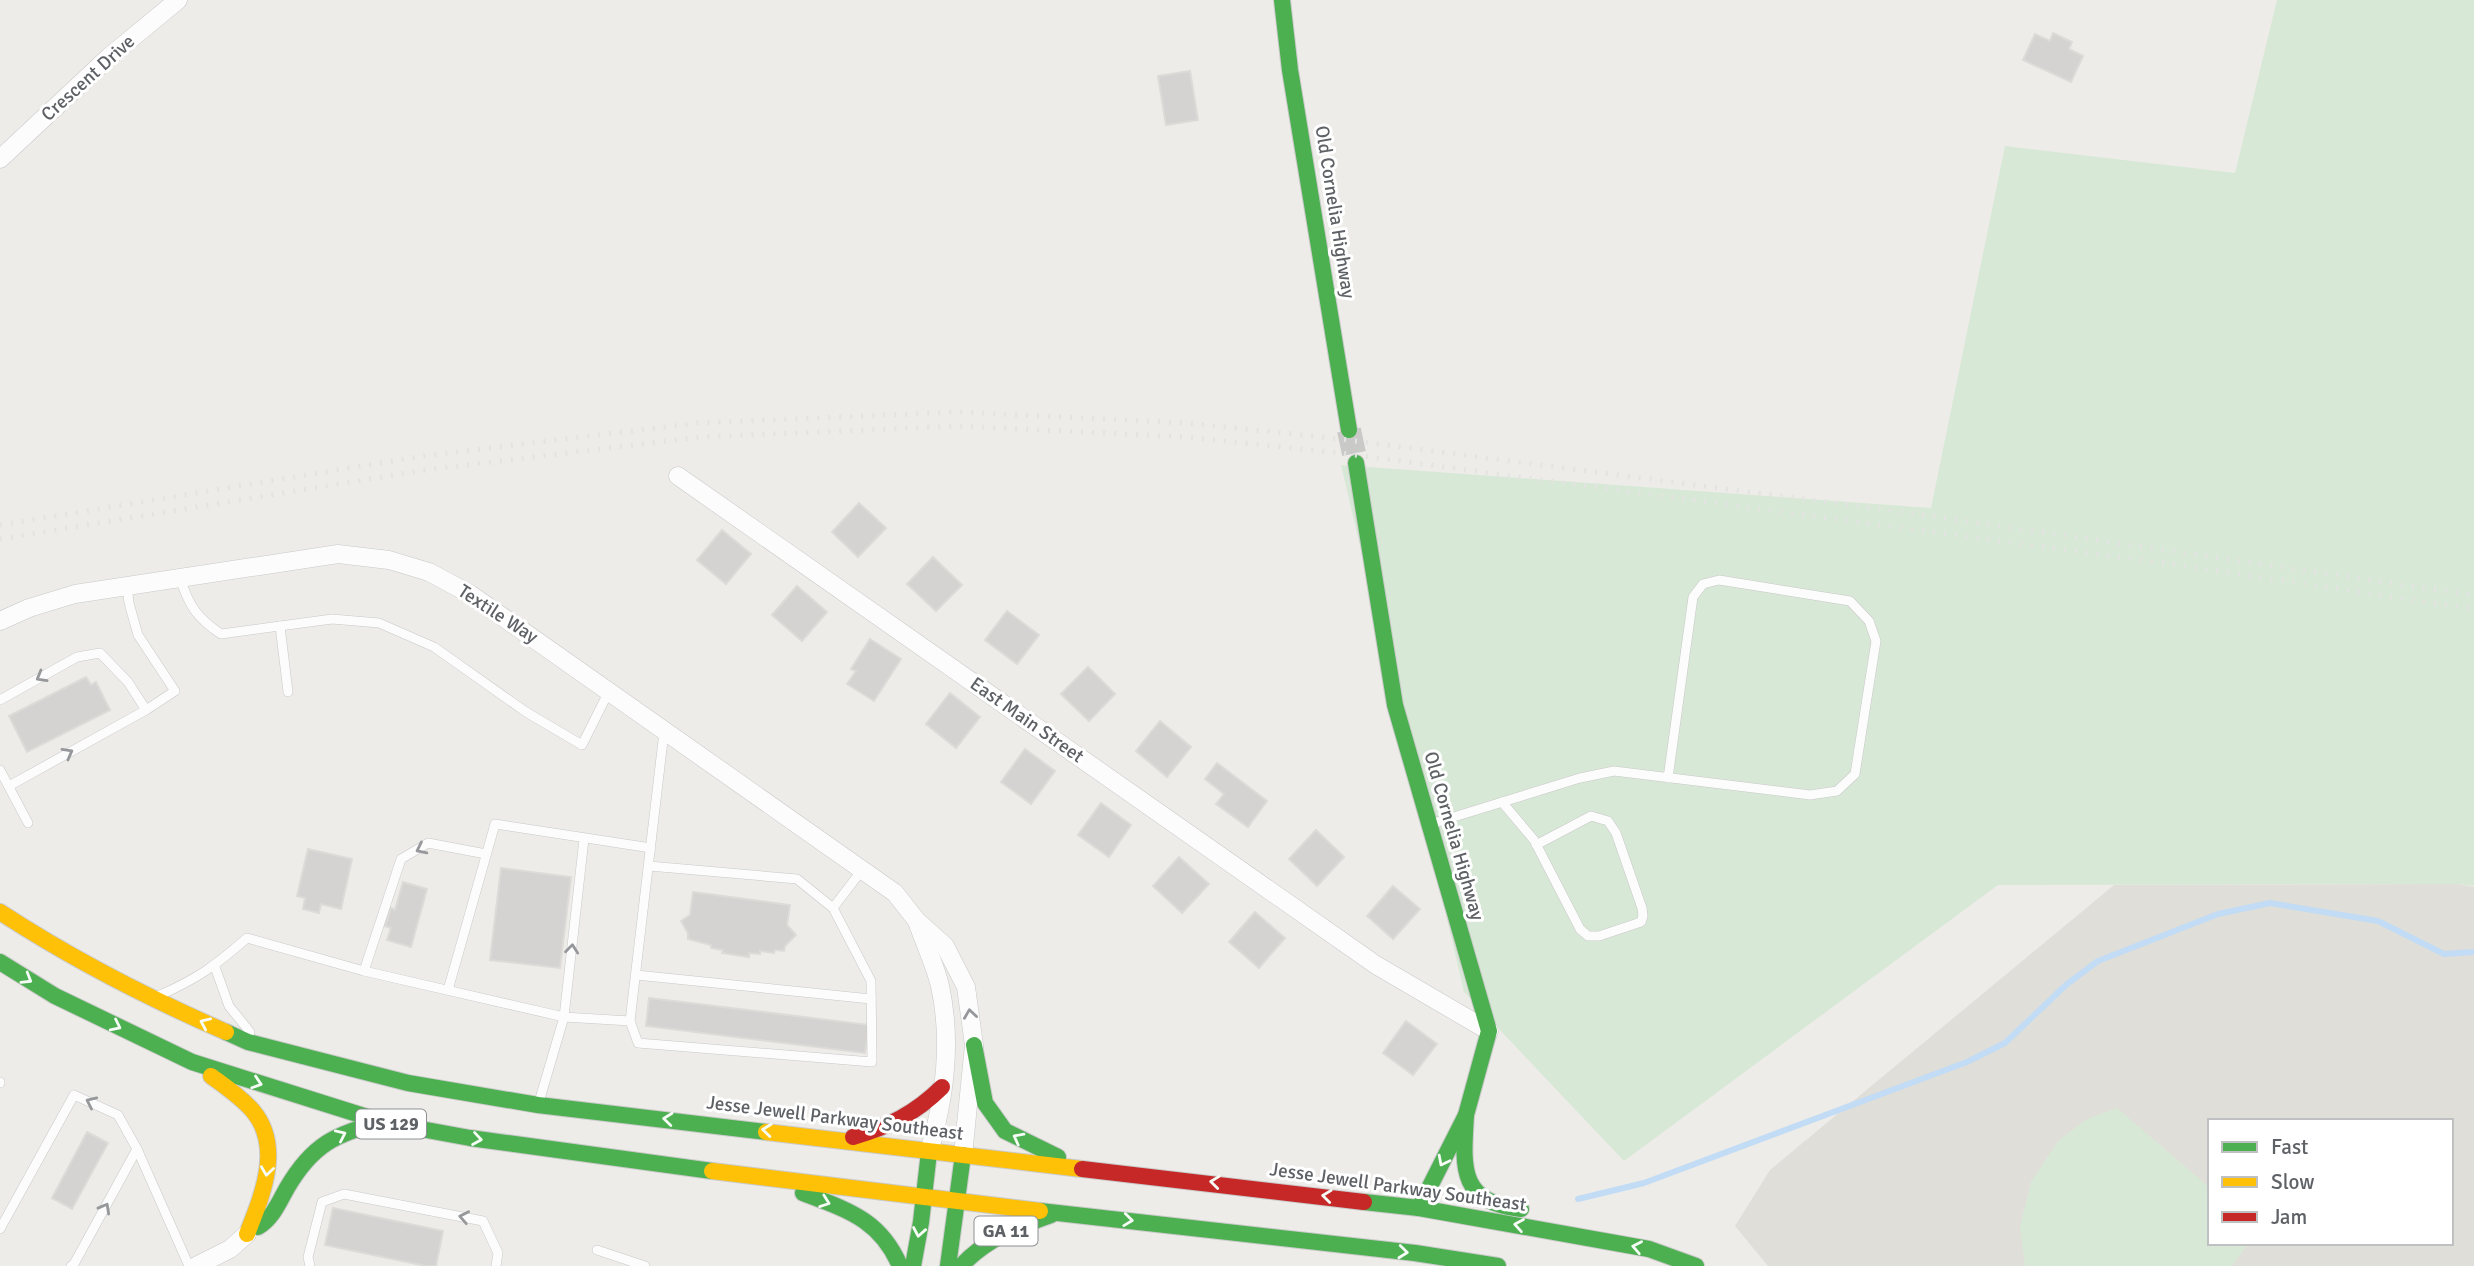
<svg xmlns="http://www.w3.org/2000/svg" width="2474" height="1266" font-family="Signika,sans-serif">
	<rect width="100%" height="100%" fill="#edece9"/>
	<path fill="#e0ded9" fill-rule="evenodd" d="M 2457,884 L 2474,887 L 2474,1266 L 1768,1266 L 1735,1226 L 1770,1170 L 2114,885 ZM 2210,1121 L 2451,1121 L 2451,1243 L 2210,1243 Z"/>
	<g fill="#d8e8d6">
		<path d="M 2277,0 L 2474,0 L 2474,886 L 2457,884 L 1998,885 L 1624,1161 L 1464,992 L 1341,465 L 1931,508 L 2005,146 L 2235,173 Z"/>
		<path d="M 2117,1108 L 2210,1188 L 2210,1243 L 2249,1243 L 2232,1266 L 2025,1266 L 2020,1227 L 2031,1182 L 2058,1141 L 2087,1119 Z"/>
	</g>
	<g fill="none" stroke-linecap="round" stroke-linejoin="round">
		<path stroke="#c1dcf4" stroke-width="6" d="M 1578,1199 L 1644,1183 L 1967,1062 L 2005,1043 L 2067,984 L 2098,961 L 2218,914 L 2270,903 L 2378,921 L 2444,954 L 2474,952"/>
	</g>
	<g fill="#d4d3d1" stroke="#dcdbd8" stroke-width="2">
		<path d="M 2053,33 L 2072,42 L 2069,49 L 2083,56 L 2071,82 L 2023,60 L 2035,34 L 2050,41 Z"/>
		<path d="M 1190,71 L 1198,120 L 1166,125 L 1158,76 Z"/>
		<path d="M 859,503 L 886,528 L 858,557 L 832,532 Z"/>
		<path d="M 722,530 L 751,554 L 726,584 L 697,560 Z"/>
		<path d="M 933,557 L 962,585 L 936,611 L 907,584 Z"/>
		<path d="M 797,586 L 827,612 L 802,641 L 772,615 Z"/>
		<path d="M 1007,611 L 1039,635 L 1017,664 L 985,640 Z"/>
		<path d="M 870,639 L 901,659 L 874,701 L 847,684 L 856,671 L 851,669 Z"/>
		<path d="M 1088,667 L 1115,694 L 1089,721 L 1061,694 Z"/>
		<path d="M 86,677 L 91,685 L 96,682 L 110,710 L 27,752 L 9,716 Z"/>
		<path d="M 950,693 L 980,717 L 956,748 L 926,724 Z"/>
		<path d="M 1160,721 L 1191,747 L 1167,777 L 1136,751 Z"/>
		<path d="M 1025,749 L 1055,771 L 1031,804 L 1001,782 Z"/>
		<path d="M 1217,763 L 1267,801 L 1248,827 L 1216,804 L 1224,794 L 1205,779 Z"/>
		<path d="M 1101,803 L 1131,825 L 1109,857 L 1078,835 Z"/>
		<path d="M 1316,830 L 1344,857 L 1317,886 L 1289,859 Z"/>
		<path d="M 308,849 L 352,859 L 341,909 L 321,904 L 319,913 L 303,909 L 305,898 L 297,896 Z"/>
		<path d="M 1179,857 L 1209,884 L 1182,913 L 1153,886 Z"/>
		<path d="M 501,868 L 571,877 L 560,968 L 490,960 Z"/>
		<path d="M 403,882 L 427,889 L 411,947 L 387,940 L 391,928 L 385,926 L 391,908 L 395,910 Z"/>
		<path d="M 1393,886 L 1420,909 L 1393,939 L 1367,916 Z"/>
		<path d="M 693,892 L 790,905 L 787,925 L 796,935 L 785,946 L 784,951 L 775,950 L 774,953 L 760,951 L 760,954 L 749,953 L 749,957 L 722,953 L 723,950 L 711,948 L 711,945 L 688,939 L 688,933 L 681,921 L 690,915 Z"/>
		<path d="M 1255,912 L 1285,938 L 1259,968 L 1229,942 Z"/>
		<path d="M 649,998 L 869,1025 L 865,1053 L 646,1026 Z"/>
		<path d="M 1406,1021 L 1437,1044 L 1413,1075 L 1383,1053 Z"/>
		<path d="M 87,1132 L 108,1143 L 72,1209 L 52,1198 Z"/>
		<path d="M 333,1208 L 443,1231 L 436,1266 L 426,1266 L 325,1245 Z"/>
	</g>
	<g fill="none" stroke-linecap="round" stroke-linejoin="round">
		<path stroke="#c9c9c8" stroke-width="24" stroke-dasharray="24 12" stroke-linecap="butt" d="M 1349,430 L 1356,463"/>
		<g stroke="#c8c8c8" stroke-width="10">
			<g id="lane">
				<path d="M 180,578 C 189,606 197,618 221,634 L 332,619 L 379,623 L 434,647 L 526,712 L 582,745 L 609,691"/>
				<path d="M 127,586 L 129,603 L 138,635 L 175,691 L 146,710"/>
				<path d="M 280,626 L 288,692"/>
				<path d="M 0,700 L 77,657 L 100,653 L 128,682 L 146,710 L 9,786"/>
				<path d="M 0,770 L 28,823"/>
				<path d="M 1502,802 L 1534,840 L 1580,929 L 1588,936 L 1599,936 L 1641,922 L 1643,916 L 1642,908 L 1616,833 L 1608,821 L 1591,816 L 1536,845"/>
				<path d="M 1431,824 L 1580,778 L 1614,771 L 1810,795 L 1837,791 L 1855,774 L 1876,641 L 1869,621 L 1850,601 L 1719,580 L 1703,584 L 1693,597 L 1668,778"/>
				<path d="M 833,908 L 862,870"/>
				<path d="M 215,967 L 229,1006 L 250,1032"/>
				<path d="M 364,971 L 401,859 L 428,843 L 486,854"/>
				<path d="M 636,975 L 871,999"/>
				<path d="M 448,990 L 495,824 L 651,848"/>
				<path d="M 158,996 C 197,979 215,966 247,938 L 364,971 L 564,1017 L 630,1021 L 664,732"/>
				<path d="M 630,1021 L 638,1043 L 872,1062 L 871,981 L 833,908 L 797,879 L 649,866"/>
				<path d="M 0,1082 L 0,1083"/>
				<path d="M 539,1102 L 564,1017 L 584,839"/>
				<path d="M 0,1229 L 74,1095 L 118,1115 L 137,1149 L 189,1266"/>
				<path d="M 597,1250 L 645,1266"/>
				<path d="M 71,1266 L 74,1264 L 137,1149"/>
				<path d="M 310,1266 L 308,1257 L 322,1202 L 344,1194 L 483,1221 L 498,1253 L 496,1266"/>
			</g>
		</g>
		<g stroke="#c8c8c8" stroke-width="19">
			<g id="street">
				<path d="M 0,159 L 109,57 L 178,0"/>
				<path d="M 678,476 L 1376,965 L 1489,1031"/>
				<path d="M 0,621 L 29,608 L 75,594 L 338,554 L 389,560 L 429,572 L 470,594 L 895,893 L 917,921 L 945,946 L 966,987 L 974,1045 L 963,1155"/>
				<path d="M 918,924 C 925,944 935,965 940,986 C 952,1041 945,1098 929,1152"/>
				<path d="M 196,1266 L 230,1249 L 247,1234"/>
			</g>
		</g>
		<g stroke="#cacaca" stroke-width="18">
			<g id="fast">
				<path d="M 1282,0 L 1290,70 L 1349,430"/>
				<path d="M 1356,463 L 1395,705 L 1489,1031 L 1466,1115 L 1419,1208"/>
				<path d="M 0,962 L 55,996 L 192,1062 L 383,1122 L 470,1138 L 712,1171"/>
				<path d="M 226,1032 L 248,1042 L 408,1083 L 538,1105 L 766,1132"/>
				<path d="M 974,1045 L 985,1103 L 1005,1131 L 1058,1157"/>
				<path d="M 1466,1115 C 1463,1167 1458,1202 1521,1209"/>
				<path d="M 803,1193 C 847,1210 880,1219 900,1266"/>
				<path d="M 1364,1202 L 1419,1208 L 1649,1249 L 1696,1266"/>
				<path d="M 1040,1211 L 1415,1253 L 1498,1266"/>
				<path d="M 258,1227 C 273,1218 279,1202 287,1188 C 312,1145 336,1133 383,1122"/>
				<path d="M 913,1266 L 921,1222 L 929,1152"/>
				<path d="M 948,1266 L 963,1155"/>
				<path d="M 961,1266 C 986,1239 1017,1227 1051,1215"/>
			</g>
		</g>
		<g stroke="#cacaca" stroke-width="18">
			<g id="slow">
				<path d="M 0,912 C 72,959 148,998 226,1032"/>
				<path d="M 211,1076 C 226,1087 241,1097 253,1111 C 283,1147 262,1196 247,1234"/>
				<path d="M 766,1132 L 1082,1169"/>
				<path d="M 712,1171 L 1040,1211"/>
			</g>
		</g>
		<g stroke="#cacaca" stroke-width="18">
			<g id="jam">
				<path d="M 853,1137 C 888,1127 916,1113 942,1087"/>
				<path d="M 1082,1169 L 1364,1202"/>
			</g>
		</g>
		<use href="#lane" stroke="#fcfcfc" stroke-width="9"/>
		<use href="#street" stroke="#fcfcfc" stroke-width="18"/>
		<use href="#fast" stroke="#4caf50" stroke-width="16"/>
		<use href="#slow" stroke="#ffc107" stroke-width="16"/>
		<use href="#jam" stroke="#c62828" stroke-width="16"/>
		<g stroke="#e3e3e2" stroke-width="5" stroke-dasharray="2 9" stroke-linecap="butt">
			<path d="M 0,525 L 423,456 L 699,423 L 959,412 L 1187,423 L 1332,438 L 1881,509 L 2474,595"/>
			<path d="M 0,539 L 425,470 L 700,437 L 959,426 L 1186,437 L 1340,453 L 2150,561 L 2474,609"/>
		</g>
	</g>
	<defs><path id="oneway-chevron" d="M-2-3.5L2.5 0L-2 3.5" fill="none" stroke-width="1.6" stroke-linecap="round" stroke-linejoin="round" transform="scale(1.75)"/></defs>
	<g stroke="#95979a">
		<use href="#oneway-chevron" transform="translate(41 677) rotate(150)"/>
		<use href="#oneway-chevron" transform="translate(68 753) rotate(-29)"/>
		<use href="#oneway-chevron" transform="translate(421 849) rotate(154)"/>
		<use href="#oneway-chevron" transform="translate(572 949) rotate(-84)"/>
		<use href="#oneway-chevron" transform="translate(970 1014) rotate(-98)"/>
		<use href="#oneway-chevron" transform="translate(91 1102) rotate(-155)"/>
		<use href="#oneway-chevron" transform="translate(105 1208) rotate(-61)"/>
		<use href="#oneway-chevron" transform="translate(464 1217) rotate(-169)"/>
	</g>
	<g stroke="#f6fbf6">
		<use href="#oneway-chevron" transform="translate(27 979) rotate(31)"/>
		<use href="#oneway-chevron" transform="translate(205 1023) rotate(-156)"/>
		<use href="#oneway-chevron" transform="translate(116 1026) rotate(26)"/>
		<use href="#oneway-chevron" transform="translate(257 1083) rotate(18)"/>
		<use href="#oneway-chevron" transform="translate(668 1119) rotate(-174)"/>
		<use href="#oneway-chevron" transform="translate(767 1130) rotate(-174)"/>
		<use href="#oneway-chevron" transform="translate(341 1135) rotate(-25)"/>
		<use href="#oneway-chevron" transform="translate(1018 1138) rotate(-152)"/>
		<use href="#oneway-chevron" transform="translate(477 1139) rotate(9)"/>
		<use href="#oneway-chevron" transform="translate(1443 1161) rotate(117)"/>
		<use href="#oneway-chevron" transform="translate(267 1171) rotate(98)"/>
		<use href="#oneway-chevron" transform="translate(1215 1182) rotate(-173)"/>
		<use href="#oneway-chevron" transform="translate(1327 1196) rotate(-173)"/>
		<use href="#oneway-chevron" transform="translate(825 1202) rotate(20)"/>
		<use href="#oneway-chevron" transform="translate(1128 1220) rotate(7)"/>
		<use href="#oneway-chevron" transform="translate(1519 1225) rotate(-170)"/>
		<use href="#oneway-chevron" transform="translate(919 1232) rotate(100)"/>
		<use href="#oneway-chevron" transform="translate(1637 1247) rotate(-169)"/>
		<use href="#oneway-chevron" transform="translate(1403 1252) rotate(6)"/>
	</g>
	<g text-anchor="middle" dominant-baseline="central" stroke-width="6" stroke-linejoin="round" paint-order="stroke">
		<g fill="#fff" stroke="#8e9093" stroke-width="2">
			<rect x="356" y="1109.5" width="70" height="29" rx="5"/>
			<rect x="974.5" y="1216.5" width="63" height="29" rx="5"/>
		</g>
		<g font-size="18" font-weight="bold" fill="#5e6165">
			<text x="391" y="1124">US 129</text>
			<text x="1006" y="1231">GA 11</text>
		</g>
		<g font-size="19" fill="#5e6165" stroke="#fff">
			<text transform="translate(88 78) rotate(-42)">Crescent Drive</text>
			<text transform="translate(1335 212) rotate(81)">Old Cornelia Highway</text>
			<text transform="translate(498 614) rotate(33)">Textile Way</text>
			<text transform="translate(1027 720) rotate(35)">East Main Street</text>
			<text transform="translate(1454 836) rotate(74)">Old Cornelia Highway</text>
			<text transform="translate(835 1118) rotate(7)">Jesse Jewell Parkway Southeast</text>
			<text transform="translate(1398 1187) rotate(8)">Jesse Jewell Parkway Southeast</text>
		</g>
	</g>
	<rect x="2208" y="1119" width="245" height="126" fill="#ffffff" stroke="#bfc0c1" stroke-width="2"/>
	<rect x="2222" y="1142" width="35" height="10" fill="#4caf50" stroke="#bfc0c1" stroke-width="2"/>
	<text x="2271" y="1154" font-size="21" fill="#5e6165">Fast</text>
	<rect x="2222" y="1177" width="35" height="10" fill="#ffc107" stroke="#bfc0c1" stroke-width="2"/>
	<text x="2271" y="1189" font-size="21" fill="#5e6165">Slow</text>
	<rect x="2222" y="1212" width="35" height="10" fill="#c62828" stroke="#bfc0c1" stroke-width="2"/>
	<text x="2271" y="1224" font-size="21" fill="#5e6165">Jam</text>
</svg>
